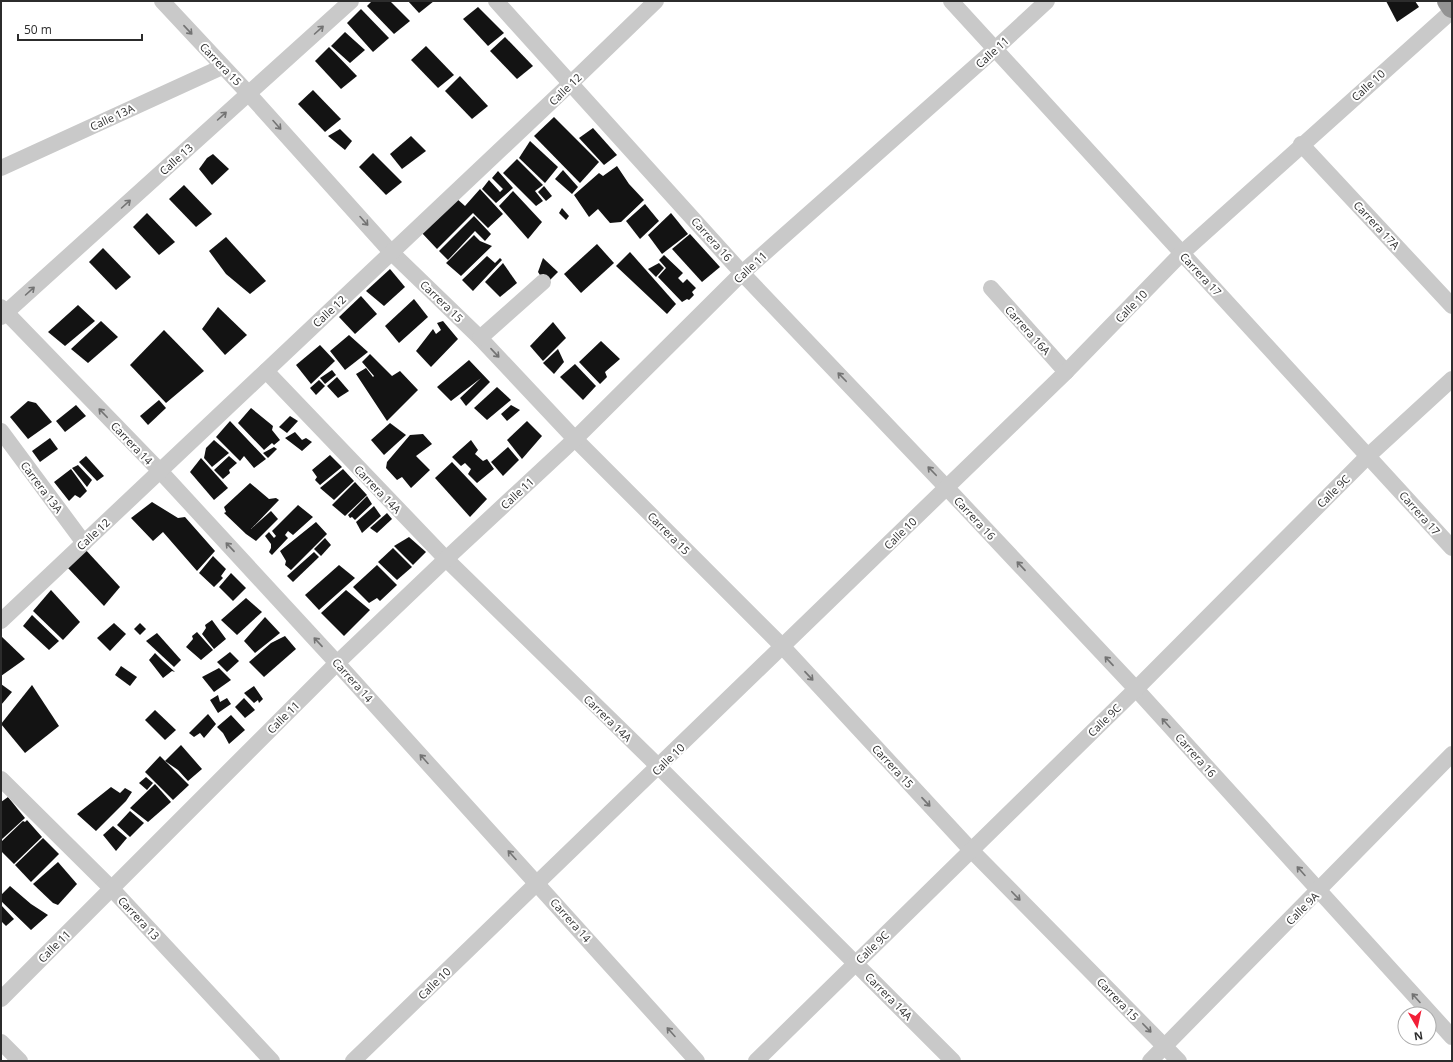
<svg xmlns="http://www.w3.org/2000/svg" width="1453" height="1062" font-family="'Open Sans',sans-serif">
	<rect width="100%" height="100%" fill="#fff"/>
	<g fill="#131313">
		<path d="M 372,1 L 390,1 L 410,21 L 394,34 L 367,6 Z"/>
		<path d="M 408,1 L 434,1 L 419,13 Z"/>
		<path d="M 1386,1 L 1415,1 L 1419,7 L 1397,22 Z"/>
		<path d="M 478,7 L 504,33 L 488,46 L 463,19 Z"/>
		<path d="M 361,9 L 389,38 L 373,52 L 347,23 Z"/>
		<path d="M 345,32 L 365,50 L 350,63 L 331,46 Z"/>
		<path d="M 505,37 L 533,66 L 517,79 L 490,51 Z"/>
		<path d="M 426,46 L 454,75 L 438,88 L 411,60 Z"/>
		<path d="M 329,47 L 357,76 L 341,89 L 315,61 Z"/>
		<path d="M 460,76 L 488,106 L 472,119 L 445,91 Z"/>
		<path d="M 313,90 L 341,119 L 325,132 L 298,104 Z"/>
		<path d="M 554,117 L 599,162 L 580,183 L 534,136 Z"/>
		<path d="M 593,128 L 617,155 L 604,165 L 579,138 Z"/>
		<path d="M 340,129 L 352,141 L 345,150 L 328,136 Z"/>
		<path d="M 411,136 L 426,151 L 402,169 L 390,154 Z"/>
		<path d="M 530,141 L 558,167 L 545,183 L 519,158 Z"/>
		<path d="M 373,153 L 402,182 L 386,195 L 359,167 Z"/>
		<path d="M 213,154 L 229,169 L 212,185 L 199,169 L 207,158 Z"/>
		<path d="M 517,159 L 543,185 L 535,191 L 543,201 L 536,206 L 503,173 Z"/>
		<path d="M 617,166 L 629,184 L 644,200 L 621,222 L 610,223 L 598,209 L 589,217 L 574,195 L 599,173 L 603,176 Z"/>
		<path d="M 563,170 L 578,187 L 572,194 L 555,179 Z"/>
		<path d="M 498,171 L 513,188 L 496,203 L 482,189 L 489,180 L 500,192 L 503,189 L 492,178 Z"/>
		<path d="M 184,185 L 212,214 L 196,227 L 169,199 Z"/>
		<path d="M 544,186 L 552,196 L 546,201 L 538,192 Z"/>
		<path d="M 480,189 L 503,214 L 488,228 L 473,213 L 437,249 L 421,232 L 456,198 L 465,206 Z"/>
		<path d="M 513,191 L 542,222 L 528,239 L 499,206 Z"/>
		<path d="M 645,204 L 659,221 L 640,239 L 626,221 Z"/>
		<path d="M 562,208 L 569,216 L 566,220 L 559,213 Z"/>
		<path d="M 147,213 L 175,242 L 159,255 L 133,227 Z"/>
		<path d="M 671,213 L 688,234 L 662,254 L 648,235 Z"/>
		<path d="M 474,216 L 491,234 L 485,241 L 475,231 L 448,260 L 439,251 Z"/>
		<path d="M 690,234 L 720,267 L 702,282 L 672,249 Z"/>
		<path d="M 474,235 L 480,241 L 492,246 L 461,276 L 446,263 Z"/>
		<path d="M 226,237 L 266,281 L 250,294 L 226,274 L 209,251 Z"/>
		<path d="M 597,244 L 614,263 L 581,293 L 564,274 Z"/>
		<path d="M 103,248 L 131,277 L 116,290 L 89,262 Z"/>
		<path d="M 630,252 L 676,304 L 667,314 L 616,266 Z"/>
		<path d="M 664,255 L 683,273 L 678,278 L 683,283 L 687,279 L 696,288 L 692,292 L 694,295 L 689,300 L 687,299 L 682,302 L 658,277 L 666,268 L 659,260 Z"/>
		<path d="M 487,256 L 495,263 L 500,258 L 502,260 L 473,291 L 462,280 Z"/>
		<path d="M 543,258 L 558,272 L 546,284 L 538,272 Z"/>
		<path d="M 503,263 L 517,283 L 500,297 L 485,282 Z"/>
		<path d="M 659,263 L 664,268 L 656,277 L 648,269 Z"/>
		<path d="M 390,269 L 405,287 L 384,306 L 366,291 Z"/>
		<path d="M 361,296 L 377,314 L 355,334 L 339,317 Z"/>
		<path d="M 414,299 L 428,317 L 399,343 L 385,326 Z"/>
		<path d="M 78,305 L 95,321 L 65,346 L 48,332 Z"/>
		<path d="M 218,307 L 247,335 L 225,355 L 202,329 Z"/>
		<path d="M 101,321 L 118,337 L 88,363 L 71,349 Z"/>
		<path d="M 443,321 L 458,339 L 431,367 L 416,351 L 433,329 L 436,334 L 441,330 L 437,323 Z"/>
		<path d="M 553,322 L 566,338 L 543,361 L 530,346 Z"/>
		<path d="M 164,330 L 204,371 L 166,403 L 130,365 Z"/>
		<path d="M 349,335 L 368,352 L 345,370 L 330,351 Z"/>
		<path d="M 601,341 L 620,359 L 605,372 L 607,377 L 600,384 L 579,362 Z"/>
		<path d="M 320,345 L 335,361 L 311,384 L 296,365 Z"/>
		<path d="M 558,349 L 564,362 L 554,374 L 543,363 Z"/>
		<path d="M 370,354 L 392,376 L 400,371 L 418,390 L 387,421 L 356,374 L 366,368 L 373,377 L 374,376 L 362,362 Z"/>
		<path d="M 469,360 L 490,382 L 466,406 L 460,398 L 481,378 L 451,401 L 437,387 Z"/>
		<path d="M 575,364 L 596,386 L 583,400 L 560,377 Z"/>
		<path d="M 332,370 L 336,375 L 325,384 L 320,378 Z"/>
		<path d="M 337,377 L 349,391 L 338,398 L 327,386 Z"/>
		<path d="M 319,380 L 325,386 L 316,395 L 310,388 Z"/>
		<path d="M 497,387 L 511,400 L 487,420 L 474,408 Z"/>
		<path d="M 159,400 L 166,408 L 148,425 L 140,416 Z"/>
		<path d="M 28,401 L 36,403 L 52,422 L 28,439 L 10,417 Z"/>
		<path d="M 76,405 L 86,416 L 65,432 L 56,421 Z"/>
		<path d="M 511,405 L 520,410 L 507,421 L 501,414 Z"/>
		<path d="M 251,408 L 273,426 L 272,430 L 280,440 L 274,445 L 272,443 L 264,450 L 238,423 Z"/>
		<path d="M 290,416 L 298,421 L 287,433 L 279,427 Z"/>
		<path d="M 230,421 L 266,459 L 254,468 L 244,456 L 240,461 L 216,437 Z"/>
		<path d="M 527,421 L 542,436 L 522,459 L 507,440 Z"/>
		<path d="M 390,423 L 406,435 L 384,455 L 371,440 Z"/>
		<path d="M 295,432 L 302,440 L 306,438 L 312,442 L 302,451 L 285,438 Z"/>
		<path d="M 423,434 L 432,444 L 416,456 L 430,470 L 411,488 L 402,477 L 397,480 L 386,468 L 387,462 L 410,435 Z"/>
		<path d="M 50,438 L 58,449 L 40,462 L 32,451 Z"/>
		<path d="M 214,440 L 229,453 L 212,467 L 204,458 L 206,448 Z"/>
		<path d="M 471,440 L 478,450 L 475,454 L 483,461 L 487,459 L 494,469 L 477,483 L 468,474 L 471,469 L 465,463 L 461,466 L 452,457 Z"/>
		<path d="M 274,447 L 277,449 L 268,458 L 263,453 Z"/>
		<path d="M 508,447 L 519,460 L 503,476 L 491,462 Z"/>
		<path d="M 330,455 L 342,467 L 320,485 L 315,480 L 317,477 L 312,470 Z"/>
		<path d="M 86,456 L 104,476 L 97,481 L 79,462 Z"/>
		<path d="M 229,456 L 237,463 L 229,470 L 230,473 L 223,479 L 214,470 Z"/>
		<path d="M 201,458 L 228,488 L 214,500 L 190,472 Z"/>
		<path d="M 452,462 L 487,499 L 470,517 L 435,478 Z"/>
		<path d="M 78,465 L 92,480 L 87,487 L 72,468 Z"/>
		<path d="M 71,469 L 87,491 L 80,498 L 75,495 L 69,501 L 54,482 Z"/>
		<path d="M 343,469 L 354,481 L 334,500 L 320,488 Z"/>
		<path d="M 355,482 L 367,495 L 345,516 L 332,505 Z"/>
		<path d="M 250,483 L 269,499 L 276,498 L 279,500 L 251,529 L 271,511 L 278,519 L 256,541 L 246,534 L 224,513 L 226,512 L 224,507 Z"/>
		<path d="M 367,496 L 372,504 L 355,520 L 352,517 L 350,518 L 348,515 Z"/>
		<path d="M 152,502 L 178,518 L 185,517 L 215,551 L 197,571 L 163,532 L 153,541 L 131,518 Z"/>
		<path d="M 298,505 L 313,517 L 293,535 L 288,531 L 285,535 L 288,538 L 272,555 L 269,552 L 271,548 L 271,544 L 265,536 L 269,532 L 274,538 L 276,536 L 272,531 Z"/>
		<path d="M 374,506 L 381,516 L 362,533 L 356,522 Z"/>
		<path d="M 387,513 L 392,519 L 377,533 L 370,528 Z"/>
		<path d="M 316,522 L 327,534 L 291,570 L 285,565 L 286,561 L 280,551 Z"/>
		<path d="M 409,537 L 426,552 L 413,565 L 394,546 Z"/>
		<path d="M 325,538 L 331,545 L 321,556 L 314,549 Z"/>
		<path d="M 84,548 L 120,587 L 104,606 L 67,567 Z"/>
		<path d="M 393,548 L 412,567 L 397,580 L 378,562 Z"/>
		<path d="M 314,552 L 319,557 L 293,582 L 287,576 Z"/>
		<path d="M 213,556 L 226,569 L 221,576 L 223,578 L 214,587 L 199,573 Z"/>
		<path d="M 339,565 L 355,578 L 319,610 L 305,595 Z"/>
		<path d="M 377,565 L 397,585 L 380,601 L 377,598 L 369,603 L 353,587 Z"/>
		<path d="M 231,573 L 246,588 L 233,601 L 219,587 Z"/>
		<path d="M 51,590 L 80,622 L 63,640 L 33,611 Z"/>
		<path d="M 346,590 L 370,610 L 344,636 L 321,613 Z"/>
		<path d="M 246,598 L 262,612 L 237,635 L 221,620 Z"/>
		<path d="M 32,615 L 59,641 L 49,650 L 23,626 Z"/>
		<path d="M 265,617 L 280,633 L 255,653 L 244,641 Z"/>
		<path d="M 212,620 L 226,639 L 214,649 L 202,634 L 206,628 L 205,625 Z"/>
		<path d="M 114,623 L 126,634 L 110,651 L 97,638 Z"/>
		<path d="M 140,623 L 146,629 L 140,635 L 134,629 Z"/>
		<path d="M 197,632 L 213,650 L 201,660 L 186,647 L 193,639 L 192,636 Z"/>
		<path d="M 157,633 L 181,660 L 174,667 L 146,641 Z"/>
		<path d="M 1,636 L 25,659 L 1,676 Z"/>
		<path d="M 285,636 L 296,649 L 264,677 L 249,662 L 271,643 Z"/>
		<path d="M 230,652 L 239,661 L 227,672 L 217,662 Z"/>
		<path d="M 155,653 L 163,661 L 175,672 L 172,671 L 163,678 L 149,660 Z"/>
		<path d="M 121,666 L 137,677 L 130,686 L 115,675 Z"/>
		<path d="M 219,668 L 231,680 L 214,692 L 202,677 Z"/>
		<path d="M 1,684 L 12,692 L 1,705 Z"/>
		<path d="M 32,685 L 59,726 L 25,753 L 1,724 Z"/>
		<path d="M 254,686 L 263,699 L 259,703 L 258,700 L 254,703 L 244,693 Z"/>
		<path d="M 218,695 L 220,702 L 227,698 L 231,704 L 218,713 L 210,700 Z"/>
		<path d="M 244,698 L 255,710 L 245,718 L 235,707 Z"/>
		<path d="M 155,710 L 176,730 L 165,740 L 145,720 Z"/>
		<path d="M 208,714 L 216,724 L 204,738 L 200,733 L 194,737 L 189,733 Z"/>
		<path d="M 231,715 L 245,730 L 229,744 L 223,733 L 217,727 Z"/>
		<path d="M 181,745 L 202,769 L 188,781 L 178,770 L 165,761 Z"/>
		<path d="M 160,756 L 189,785 L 173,800 L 145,772 Z"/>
		<path d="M 146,777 L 153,783 L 147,790 L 139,783 Z"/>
		<path d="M 155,784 L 171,802 L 148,822 L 130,808 Z"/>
		<path d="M 111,787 L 120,793 L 125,788 L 132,792 L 126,801 L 96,831 L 77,814 Z"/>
		<path d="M 8,797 L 25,818 L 1,840 L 1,802 Z"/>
		<path d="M 130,811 L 144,823 L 130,837 L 117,825 Z"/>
		<path d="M 27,820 L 42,837 L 14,864 L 1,851 L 1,842 L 23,821 L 25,822 Z"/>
		<path d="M 113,826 L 127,838 L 116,851 L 103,835 Z"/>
		<path d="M 43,838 L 59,854 L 31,882 L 15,865 Z"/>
		<path d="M 58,862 L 77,884 L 58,905 L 53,903 L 33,884 Z"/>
		<path d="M 10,886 L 31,904 L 48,915 L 31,930 L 1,901 L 1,895 Z"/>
		<path d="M 1,905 L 14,919 L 6,926 L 1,921 Z"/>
	</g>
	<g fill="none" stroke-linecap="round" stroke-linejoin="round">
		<g stroke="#c9c9c9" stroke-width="16">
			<path d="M 162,1 L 248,93 L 391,252 L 480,338 L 575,439 L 783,647 L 971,850 L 1179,1061"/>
			<path d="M 496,1 L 742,273 L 947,488 L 1136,689 L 1452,1037"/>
			<path d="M 951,1 L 1452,548"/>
			<path d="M 1301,144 L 1452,306"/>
			<path d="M 1,168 L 222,67"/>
			<path d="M 991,288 L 1066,372"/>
			<path d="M 1,307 L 160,471 L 337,663 L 697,1061"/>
			<path d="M 1,317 L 351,1"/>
			<path d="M 480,338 L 543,282"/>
			<path d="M 266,371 L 446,559 L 659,767 L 953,1061"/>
			<path d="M 1,431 L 84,543"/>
			<path d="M 1,621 L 571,83 L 656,1"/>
			<path d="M 1,779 L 111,888 L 272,1061"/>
			<path d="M 1,999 L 337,663 L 446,559 L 575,439 L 742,273 L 995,49 L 1047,1"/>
			<path d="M 1,1042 L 20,1061"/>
			<path d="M 353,1061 L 1066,372 L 1182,253 L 1452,11"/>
			<path d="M 756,1061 L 1136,689 L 1368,456 L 1452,379"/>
			<path d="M 1150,1061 L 1452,754"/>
		</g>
		<path stroke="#939393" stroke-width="22" d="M 1448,1 L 1452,7"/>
	</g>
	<defs><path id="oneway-shaft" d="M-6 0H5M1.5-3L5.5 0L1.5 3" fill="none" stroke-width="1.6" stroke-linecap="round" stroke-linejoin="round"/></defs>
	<g stroke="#737373">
		<use href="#oneway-shaft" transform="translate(188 30) rotate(47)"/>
		<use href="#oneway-shaft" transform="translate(319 30) rotate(-42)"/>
		<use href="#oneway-shaft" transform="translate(222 116) rotate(-42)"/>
		<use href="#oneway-shaft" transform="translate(277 125) rotate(48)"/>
		<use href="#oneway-shaft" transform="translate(126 204) rotate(-42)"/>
		<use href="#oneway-shaft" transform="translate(364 221) rotate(48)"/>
		<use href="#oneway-shaft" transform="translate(30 291) rotate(-42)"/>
		<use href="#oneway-shaft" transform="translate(495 353) rotate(47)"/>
		<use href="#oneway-shaft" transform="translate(842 377) rotate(-134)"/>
		<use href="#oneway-shaft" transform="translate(103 413) rotate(-134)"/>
		<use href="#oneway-shaft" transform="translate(932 471) rotate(-134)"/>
		<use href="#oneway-shaft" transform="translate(230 547) rotate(-133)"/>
		<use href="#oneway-shaft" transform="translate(1021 566) rotate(-133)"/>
		<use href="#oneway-shaft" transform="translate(318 642) rotate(-133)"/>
		<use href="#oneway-shaft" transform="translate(1109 661) rotate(-133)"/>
		<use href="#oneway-shaft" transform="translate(809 676) rotate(47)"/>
		<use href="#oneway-shaft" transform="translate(1166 723) rotate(-132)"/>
		<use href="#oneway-shaft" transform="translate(424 759) rotate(-132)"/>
		<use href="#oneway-shaft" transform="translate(926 802) rotate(47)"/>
		<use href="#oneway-shaft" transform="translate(512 855) rotate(-132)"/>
		<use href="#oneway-shaft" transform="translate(1301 871) rotate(-132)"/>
		<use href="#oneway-shaft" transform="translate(1016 896) rotate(46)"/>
		<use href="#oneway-shaft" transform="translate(1416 998) rotate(-132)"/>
		<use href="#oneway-shaft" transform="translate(1147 1028) rotate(46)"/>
		<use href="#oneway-shaft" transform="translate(671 1032) rotate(-132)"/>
	</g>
	<g text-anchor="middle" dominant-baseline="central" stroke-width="4" stroke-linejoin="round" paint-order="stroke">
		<g font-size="11" fill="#2c2c2c" stroke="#fff">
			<text transform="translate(992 52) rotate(-42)">Calle 11</text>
			<text transform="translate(221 64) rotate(46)">Carrera 15</text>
			<text transform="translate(1368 85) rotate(-42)">Calle 10</text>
			<text transform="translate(565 89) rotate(-44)">Calle 12</text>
			<text transform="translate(112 117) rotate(-25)">Calle 13A</text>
			<text transform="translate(176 159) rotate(-42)">Calle 13</text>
			<text transform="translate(1377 225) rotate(47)">Carrera 17A</text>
			<text transform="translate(712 239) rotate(48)">Carrera 16</text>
			<text transform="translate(750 267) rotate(-43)">Calle 11</text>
			<text transform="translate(1201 274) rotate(47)">Carrera 17</text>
			<text transform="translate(442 301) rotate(44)">Carrera 15</text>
			<text transform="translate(1131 306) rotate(-46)">Calle 10</text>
			<text transform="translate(329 311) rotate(-43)">Calle 12</text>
			<text transform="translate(1028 330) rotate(48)">Carrera 16A</text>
			<text transform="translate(132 443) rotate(46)">Carrera 14</text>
			<text transform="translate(42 487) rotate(53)">Carrera 13A</text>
			<text transform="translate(378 489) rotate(46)">Carrera 14A</text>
			<text transform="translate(1333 491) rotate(-45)">Calle 9C</text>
			<text transform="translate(517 493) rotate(-43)">Calle 11</text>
			<text transform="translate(1420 513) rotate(48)">Carrera 17</text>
			<text transform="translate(975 518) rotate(47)">Carrera 16</text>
			<text transform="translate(669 533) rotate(45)">Carrera 15</text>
			<text transform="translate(900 533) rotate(-44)">Calle 10</text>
			<text transform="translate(93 534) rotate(-43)">Calle 12</text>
			<text transform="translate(353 680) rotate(48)">Carrera 14</text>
			<text transform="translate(283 717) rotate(-45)">Calle 11</text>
			<text transform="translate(608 718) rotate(44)">Carrera 14A</text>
			<text transform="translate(1104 720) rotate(-44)">Calle 9C</text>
			<text transform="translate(1196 755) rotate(48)">Carrera 16</text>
			<text transform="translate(668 759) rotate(-44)">Calle 10</text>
			<text transform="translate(893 766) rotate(47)">Carrera 15</text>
			<text transform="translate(1302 908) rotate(-45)">Calle 9A</text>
			<text transform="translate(139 918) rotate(47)">Carrera 13</text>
			<text transform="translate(571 920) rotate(48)">Carrera 14</text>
			<text transform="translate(54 946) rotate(-45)">Calle 11</text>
			<text transform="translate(872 947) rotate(-44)">Calle 9C</text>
			<text transform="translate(434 983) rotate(-44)">Calle 10</text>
			<text transform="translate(889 996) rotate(45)">Carrera 14A</text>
			<text transform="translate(1118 999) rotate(46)">Carrera 15</text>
		</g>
	</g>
	<rect width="1453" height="1062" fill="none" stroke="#2c2c2c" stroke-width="4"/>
	<g transform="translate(1417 1026) rotate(171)"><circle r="19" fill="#ffffff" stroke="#ababab"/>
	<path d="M0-3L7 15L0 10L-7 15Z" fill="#f21f37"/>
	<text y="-6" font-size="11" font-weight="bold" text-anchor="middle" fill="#2c2c2c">N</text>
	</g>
	<path d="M18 34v6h124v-6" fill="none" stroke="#2c2c2c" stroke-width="2"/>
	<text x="24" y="34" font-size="12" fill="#2c2c2c" stroke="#ffffff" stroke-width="3" paint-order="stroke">50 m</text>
</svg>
